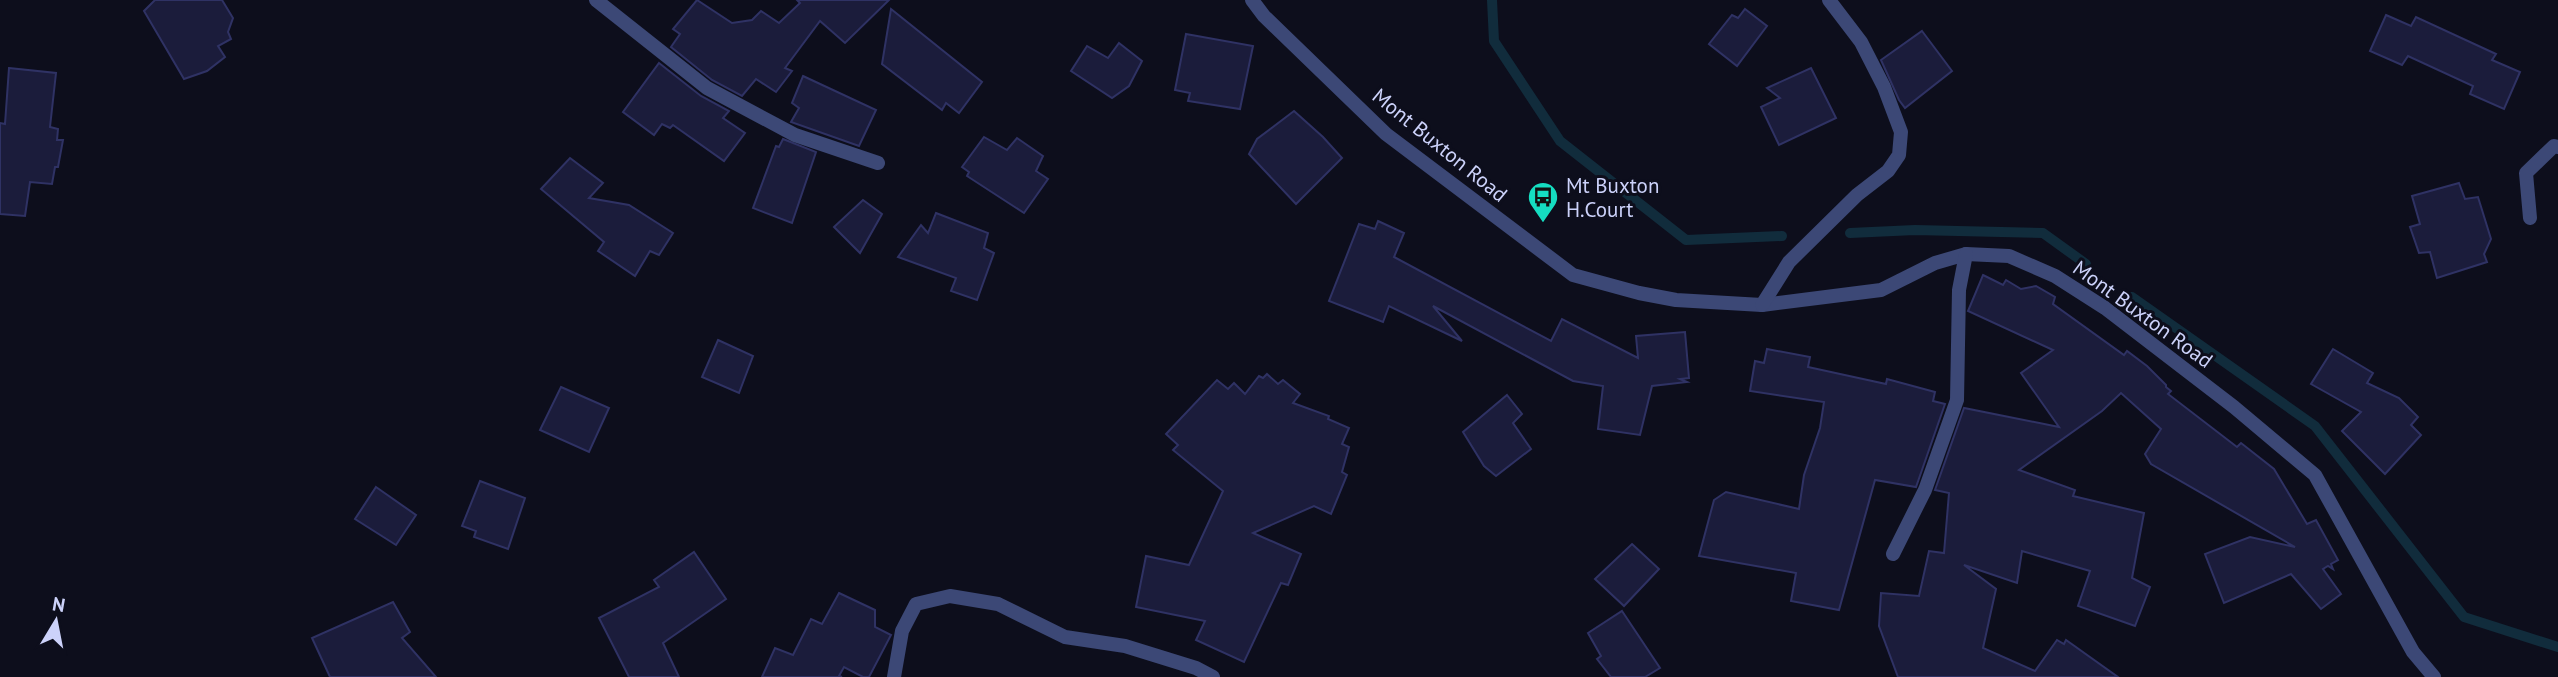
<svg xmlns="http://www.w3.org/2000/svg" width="2558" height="677" font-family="'PT Sans',sans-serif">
	<rect width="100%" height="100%" fill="#0d0e1c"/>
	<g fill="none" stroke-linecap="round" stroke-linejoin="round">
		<g stroke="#112c3c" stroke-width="10">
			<path d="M 1492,0 L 1494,41 L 1560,141 L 1686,240 L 1782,236"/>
			<path d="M 1850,233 L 1915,230 L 2043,233 L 2086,264"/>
			<path d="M 2132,297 L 2315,426 L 2464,617 L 2558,647"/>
		</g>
	</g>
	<g fill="#1b1c3b" stroke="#2f3264" stroke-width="2">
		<path d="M 155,0 L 222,0 L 233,18 L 228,32 L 231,39 L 218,46 L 225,57 L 207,71 L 184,79 L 144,11 Z"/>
		<path d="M 697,0 L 732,23 L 752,20 L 761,11 L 779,23 L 800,3 L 797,0 L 889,0 L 845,43 L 820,21 L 785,68 L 792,71 L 776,92 L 756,79 L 742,96 L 712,80 L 671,47 L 680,34 L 673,29 Z"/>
		<path d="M 891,9 L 982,82 L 959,113 L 946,103 L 942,110 L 882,64 Z"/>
		<path d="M 1745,9 L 1767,26 L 1737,66 L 1709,44 L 1732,15 L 1738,18 Z"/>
		<path d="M 2386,15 L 2411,26 L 2416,17 L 2496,54 L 2492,60 L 2520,72 L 2504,109 L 2470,94 L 2473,86 L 2408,56 L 2402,65 L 2370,51 Z"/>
		<path d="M 1922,31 L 1952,71 L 1905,108 L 1899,100 L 1881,60 Z"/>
		<path d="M 1186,34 L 1253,46 L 1240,109 L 1188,101 L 1190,93 L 1175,90 Z"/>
		<path d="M 1119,43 L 1142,61 L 1129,86 L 1112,98 L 1071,71 L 1087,46 L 1108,58 Z"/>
		<path d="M 659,63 L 701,96 L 729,111 L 723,118 L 745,133 L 724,161 L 673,125 L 670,128 L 662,124 L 654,135 L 623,112 Z"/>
		<path d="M 9,68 L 56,73 L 50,127 L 58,129 L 57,140 L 63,140 L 58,167 L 55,167 L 52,184 L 30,182 L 25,216 L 0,214 L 0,123 L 5,124 Z"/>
		<path d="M 1811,68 L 1836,118 L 1779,145 L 1761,107 L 1780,98 L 1767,88 Z"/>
		<path d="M 803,76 L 876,110 L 859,146 L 791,122 L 799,108 L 792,103 Z"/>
		<path d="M 1294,111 L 1323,137 L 1342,158 L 1296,204 L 1249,154 L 1257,139 Z"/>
		<path d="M 984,137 L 1007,150 L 1017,138 L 1043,156 L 1036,171 L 1048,179 L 1024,213 L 967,176 L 969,172 L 962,167 Z"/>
		<path d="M 783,139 L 816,152 L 792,223 L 753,208 L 776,146 L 779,147 Z"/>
		<path d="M 570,158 L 603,183 L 589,198 L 629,205 L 673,233 L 659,255 L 650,251 L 635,276 L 598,251 L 604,242 L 541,189 Z"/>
		<path d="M 2459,183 L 2465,199 L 2478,197 L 2491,239 L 2484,254 L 2487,262 L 2437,278 L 2430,252 L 2419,253 L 2410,227 L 2420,224 L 2412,196 Z"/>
		<path d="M 863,200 L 882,214 L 860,253 L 834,227 Z"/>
		<path d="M 936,213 L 988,233 L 984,248 L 994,253 L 977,300 L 951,291 L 956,278 L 898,257 L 921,225 L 928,233 Z"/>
		<path d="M 1378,221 L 1404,233 L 1394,257 L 1551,341 L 1562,319 L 1638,358 L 1636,336 L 1685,332 L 1689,378 L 1680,379 L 1687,382 L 1652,386 L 1640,435 L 1598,429 L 1603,386 L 1573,381 L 1433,306 L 1462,341 L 1389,306 L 1383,322 L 1329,301 L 1359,224 L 1375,229 Z"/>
		<path d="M 1983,275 L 2003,285 L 2006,280 L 2021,289 L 2036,286 L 2055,297 L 2053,304 L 2124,355 L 2127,351 L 2147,366 L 2166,385 L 2166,387 L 2171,391 L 2168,394 L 2237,447 L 2241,443 L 2274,469 L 2307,524 L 2316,520 L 2338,560 L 2331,564 L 2333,569 L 2328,566 L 2323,569 L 2341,594 L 2321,609 L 2291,574 L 2224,603 L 2205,554 L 2250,537 L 2295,547 L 2151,464 L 2145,454 L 2161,429 L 2121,393 L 2102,411 L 2019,470 L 2075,490 L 2073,496 L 2144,513 L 2132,578 L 2150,587 L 2135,626 L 2078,606 L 2090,571 L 2022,551 L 2017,583 L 1964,565 L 1996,589 L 1983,648 L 2035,671 L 2057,640 L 2064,644 L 2066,640 L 2118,677 L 1898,677 L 1879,626 L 1881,593 L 1919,596 L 1929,551 L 1944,553 L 1949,493 L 1935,490 L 1964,408 L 2059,427 L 2021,373 L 2053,350 L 1968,311 Z"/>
		<path d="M 718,340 L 753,356 L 739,393 L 702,377 Z"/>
		<path d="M 1767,349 L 1810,357 L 1808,367 L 1886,384 L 1887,379 L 1935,392 L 1933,401 L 1945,404 L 1916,487 L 1875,480 L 1839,610 L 1791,601 L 1796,573 L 1699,556 L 1714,500 L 1726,492 L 1799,509 L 1804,475 L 1820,428 L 1824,402 L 1750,391 L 1755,361 L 1764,363 Z"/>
		<path d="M 2333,349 L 2373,373 L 2367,383 L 2399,398 L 2418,417 L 2411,425 L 2421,435 L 2385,474 L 2342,431 L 2361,412 L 2311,384 Z"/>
		<path d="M 1267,374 L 1278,384 L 1283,380 L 1300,394 L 1293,403 L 1329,416 L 1328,419 L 1349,428 L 1342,444 L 1349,447 L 1342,472 L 1347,475 L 1331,514 L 1314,506 L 1253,533 L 1301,554 L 1288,585 L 1281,583 L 1244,662 L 1196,640 L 1205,621 L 1136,607 L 1146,556 L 1189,565 L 1223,491 L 1173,450 L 1178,445 L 1166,434 L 1217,380 L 1228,389 L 1234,383 L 1245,394 L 1259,376 L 1263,378 Z"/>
		<path d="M 561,387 L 609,408 L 589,452 L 540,430 Z"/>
		<path d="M 1507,395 L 1522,414 L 1513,423 L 1531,449 L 1496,476 L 1484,466 L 1463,432 Z"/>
		<path d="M 480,481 L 525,498 L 508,549 L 474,537 L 476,531 L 462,526 Z"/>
		<path d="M 376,487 L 416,515 L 396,545 L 355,519 Z"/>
		<path d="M 1632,544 L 1659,569 L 1624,606 L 1595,579 Z"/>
		<path d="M 694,552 L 726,599 L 663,643 L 679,677 L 629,677 L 599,618 L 659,587 L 654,580 Z"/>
		<path d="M 839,593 L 875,610 L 875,627 L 891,635 L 869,677 L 863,677 L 844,667 L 839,676 L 842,677 L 762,677 L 775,648 L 793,655 L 811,619 L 822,624 Z"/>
		<path d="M 393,602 L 410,632 L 402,638 L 436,677 L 330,677 L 312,638 Z"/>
		<path d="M 1622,611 L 1660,668 L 1645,677 L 1611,677 L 1597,659 L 1601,656 L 1588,633 Z"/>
	</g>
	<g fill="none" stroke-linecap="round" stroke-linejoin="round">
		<g stroke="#3c4876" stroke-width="14">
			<path d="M 596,0 L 707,88 L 795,135 L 878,163"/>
			<path d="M 1252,0 L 1264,16 L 1386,134 L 1573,275 L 1639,293 L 1676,300 L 1762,305 L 1881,290 L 1935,263 L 1966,254 L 2009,256 L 2055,276 L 2105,308 L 2234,407 L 2315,475 L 2413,652 L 2434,677"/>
			<path d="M 2530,218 L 2526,173 L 2554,146 L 2558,147"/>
			<path d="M 1762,305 L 1789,262 L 1857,195 L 1888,171 L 1899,155 L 1901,132 L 1884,87 L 1861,42 L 1829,0"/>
			<path d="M 1893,554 L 1925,490 L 1957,400 L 1959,290 L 1966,254"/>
			<path d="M 894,677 L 902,631 L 916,604 L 950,596 L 998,604 L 1065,637 L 1125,646 L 1196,668 L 1213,677"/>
		</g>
	</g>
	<defs>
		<g id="bus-pin" transform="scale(1.575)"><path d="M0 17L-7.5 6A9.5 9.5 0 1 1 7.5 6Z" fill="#15ddc1" stroke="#0d0e1c"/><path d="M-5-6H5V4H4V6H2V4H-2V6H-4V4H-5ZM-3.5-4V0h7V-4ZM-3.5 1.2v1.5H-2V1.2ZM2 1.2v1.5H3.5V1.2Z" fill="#111"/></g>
	</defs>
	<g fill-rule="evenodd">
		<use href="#bus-pin" x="1543" y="197"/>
	</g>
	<g text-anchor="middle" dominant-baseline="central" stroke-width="6" stroke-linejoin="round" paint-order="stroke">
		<g font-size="21" fill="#ccd2fa" stroke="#0d0e1c">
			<text transform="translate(1440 145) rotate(39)">Mont Buxton Road</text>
			<text transform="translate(2143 314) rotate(36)">Mont Buxton Road</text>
		</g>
		<g font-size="21" fill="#ccd2fa" stroke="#0d0e1c" text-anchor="start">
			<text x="1566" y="185">Mt Buxton<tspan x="1566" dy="24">H.Court</tspan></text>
		</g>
	</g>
	<g transform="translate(56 621) rotate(10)" stroke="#0d0e1c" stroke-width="5" paint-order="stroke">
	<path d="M0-5L12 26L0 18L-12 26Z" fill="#ccd2fa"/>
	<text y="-10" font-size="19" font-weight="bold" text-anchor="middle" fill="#ccd2fa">N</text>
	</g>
</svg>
